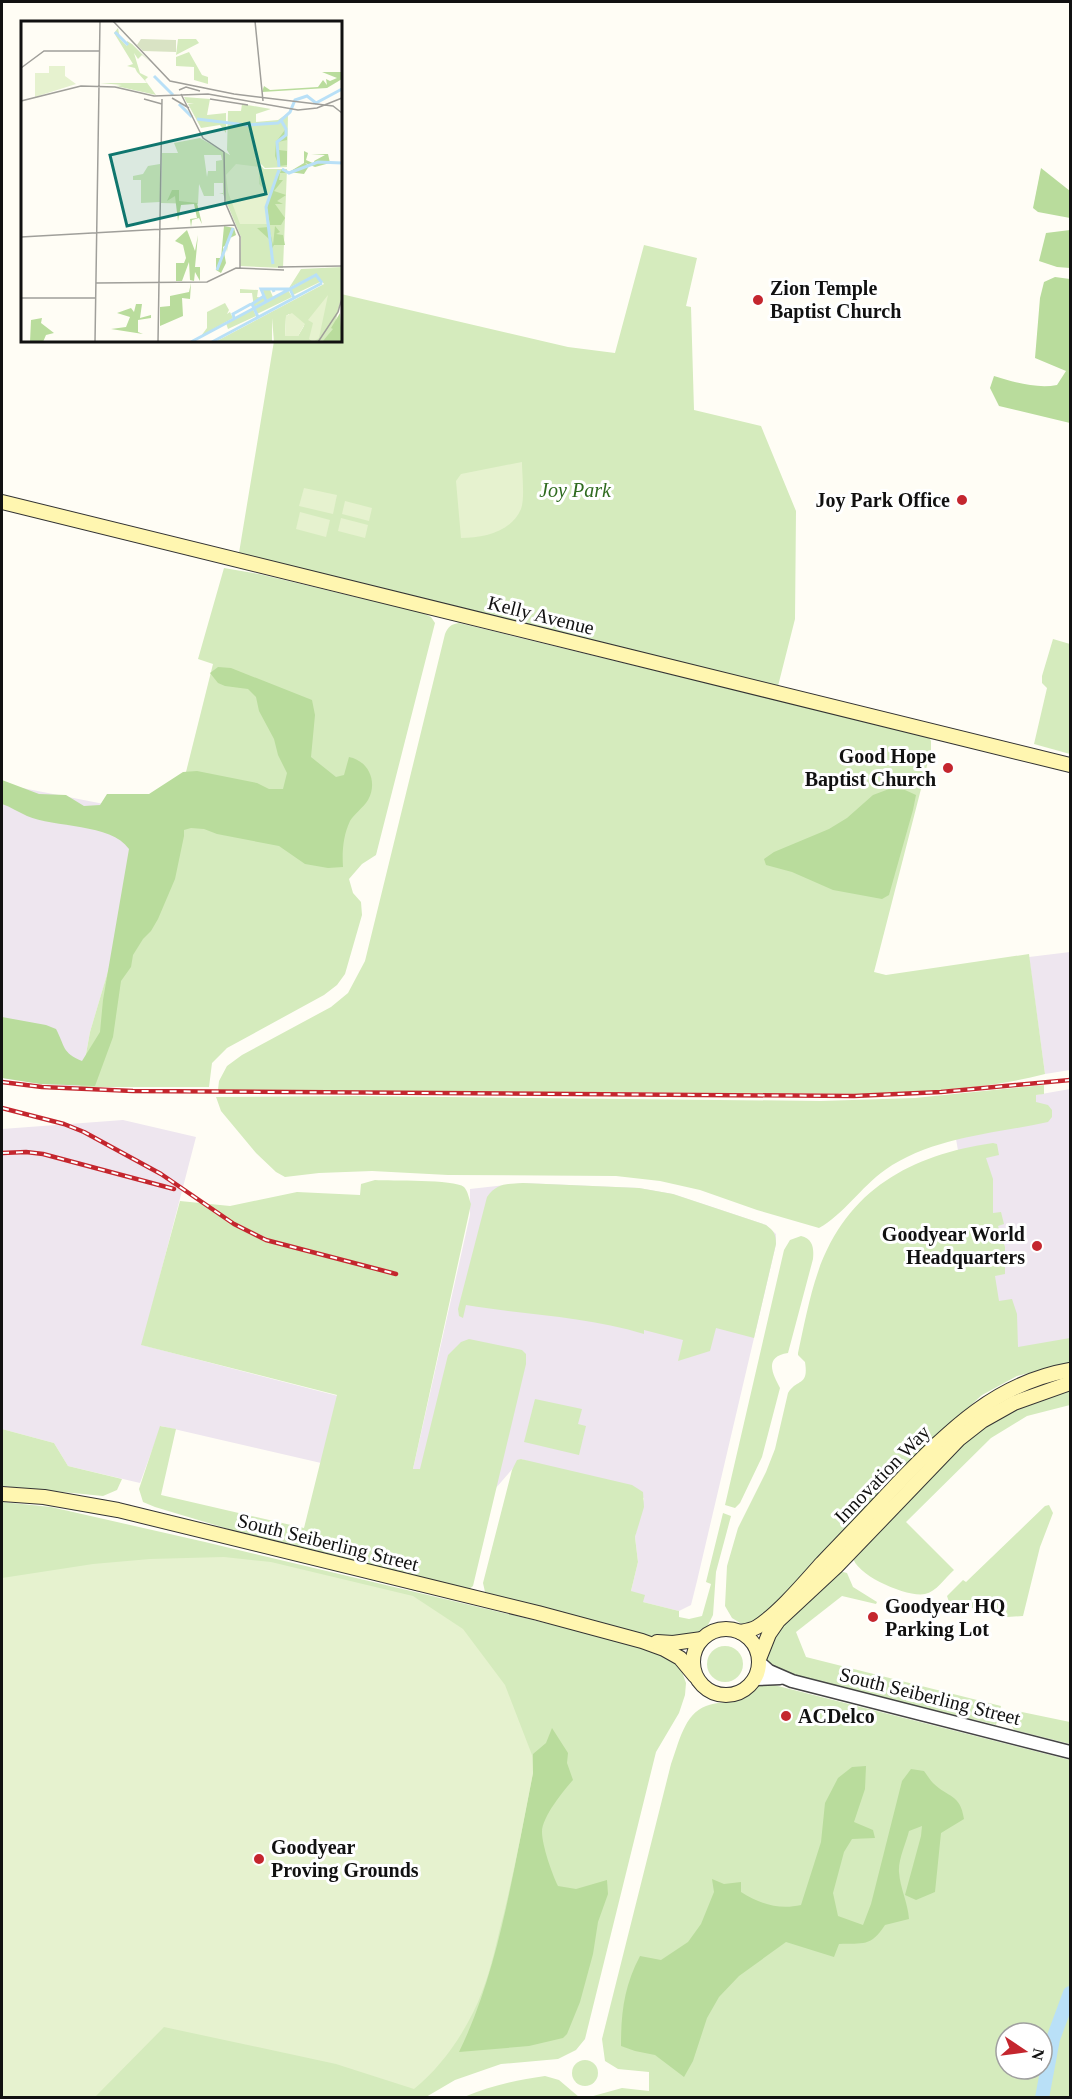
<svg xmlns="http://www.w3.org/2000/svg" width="1072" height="2099" font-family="Georgia,serif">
	<rect width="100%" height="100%" fill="#fffdf5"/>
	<g fill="#eee6ef">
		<path d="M 2,784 L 155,814 L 90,1032 L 80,1087 L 40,1084 L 2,1078 Z"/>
		<path d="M 1070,952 L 1070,1070 L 1045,1074 L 1029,957 Z"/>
		<path d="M 1070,1089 L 1070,1356 L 998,1382 L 951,1110 Z"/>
		<path d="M 123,1120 L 196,1137 L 142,1345 L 338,1396 L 321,1463 L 161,1426 L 140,1483 L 68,1466 L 54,1443 L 2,1429 L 2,1129 Z"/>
		<path d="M 523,1183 L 639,1188 L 673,1194 L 766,1225 L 776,1234 L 776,1244 L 697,1581 L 691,1605 L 679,1611 L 643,1602 L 631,1591 L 638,1562 L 635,1537 L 644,1498 L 521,1459 L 495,1489 L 413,1469 L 470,1215 L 470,1189 Z"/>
	</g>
	<g fill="#d5ebbd" fill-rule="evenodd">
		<path d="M 644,245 L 697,258 L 686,306 L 691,307 L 694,410 L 761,426 L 796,511 L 795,619 L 778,686 L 239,553 L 274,341 L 340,340 L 341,294 L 568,347 L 615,353 Z"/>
		<path d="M 224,568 L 259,574 L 423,613 L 431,617 L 435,623 L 376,855 L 362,864 L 349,879 L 353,893 L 361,902 L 362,915 L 345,974 L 337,985 L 324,995 L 227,1048 L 212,1063 L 209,1087 L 80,1087 L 90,1032 L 156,809 L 185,776 L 213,664 L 198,659 Z"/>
		<path d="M 459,623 L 929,737 L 931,741 L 931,750 L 874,972 L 886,975 L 1029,954 L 1045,1074 C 988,1089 927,1091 867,1094 L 218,1090 L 219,1081 L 227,1066 L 242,1055 L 331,1007 L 348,993 L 365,961 L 445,634 C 448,627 451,624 459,623 Z"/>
		<path d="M 1053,639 L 1070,644 L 1070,754 L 1034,744 L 1047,688 L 1042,683 L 1042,676 Z"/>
		<path d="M 1044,1085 L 1044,1094 L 1036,1095 L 1036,1102 L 1048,1105 L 1052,1110 L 1052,1117 L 1048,1122 C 994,1134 932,1137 885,1170 C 861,1187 843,1215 819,1228 L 757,1210 L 700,1190 L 660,1181 L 616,1176 L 448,1175 L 372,1171 L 319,1173 L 285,1177 L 276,1172 L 256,1153 L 221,1111 L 216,1097 L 356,1096 L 821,1101 L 915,1098 Z"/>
		<path d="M 993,1143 L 997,1144 L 999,1155 L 986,1158 L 993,1179 L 993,1213 L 1001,1212 L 1004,1224 L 998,1226 L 1005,1247 L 1005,1274 L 995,1276 L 999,1301 L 1012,1299 L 1017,1314 L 1018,1347 L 1070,1338 L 1070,1363 L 1017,1376 L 982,1395 L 948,1426 L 767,1615 L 745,1626 L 732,1618 L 725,1606 L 727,1566 L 738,1528 L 766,1472 L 775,1449 L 788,1393 C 797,1378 809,1387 805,1362 L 798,1355 L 798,1353 C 804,1326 809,1298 818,1272 C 847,1189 911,1155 993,1143 Z"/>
		<path d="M 375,1180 C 390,1181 454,1179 464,1187 C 468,1191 469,1199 471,1204 L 413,1469 L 420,1469 L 448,1355 L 461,1342 L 469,1339 L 522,1350 L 526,1354 L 526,1364 L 473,1586 L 468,1590 L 235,1531 L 155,1507 L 143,1502 L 139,1489 L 160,1426 L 176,1429 L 161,1495 L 304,1528 L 337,1395 L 141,1345 L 180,1201 L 230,1206 L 297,1192 L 360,1195 L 361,1184 Z"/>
		<path d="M 523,1183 L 639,1188 L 673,1194 L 766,1225 C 774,1231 776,1234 776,1244 L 754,1338 L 716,1328 L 710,1351 L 678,1361 L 683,1340 L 644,1330 L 644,1334 C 586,1316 525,1315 466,1305 L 463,1318 L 459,1316 L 458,1309 L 487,1197 C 497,1183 506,1184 523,1183 Z"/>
		<path d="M 801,1236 C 813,1239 814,1248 813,1259 L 788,1353 C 763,1357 773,1374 780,1388 L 762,1457 L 740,1503 L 735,1508 L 725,1505 L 784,1250 L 790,1240 Z"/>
		<path d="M 1067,1388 L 1067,1392 L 1070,1392 L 1070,1405 L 1027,1416 L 991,1438 L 906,1522 L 954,1570 C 945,1578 936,1592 925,1594 C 908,1598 855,1575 853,1557 L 914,1492 L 968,1439 L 995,1419 L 1024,1403 Z"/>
		<path d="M 535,1399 L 582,1409 L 578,1424 L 586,1426 L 579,1455 L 524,1442 Z"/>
		<path d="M 2,1429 L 54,1443 L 68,1466 L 122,1479 L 117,1490 L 103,1496 L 2,1486 Z"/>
		<path d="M 521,1459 L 632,1485 L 643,1492 L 644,1507 L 635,1537 L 638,1562 L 631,1591 L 645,1595 L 643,1602 L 679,1611 L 679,1617 L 689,1619 L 702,1616 L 711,1584 L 706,1582 L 723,1513 L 731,1516 L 716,1572 L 713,1615 L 706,1629 L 699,1635 L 661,1641 L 485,1592 L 483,1583 L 512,1470 L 517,1460 Z"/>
		<path d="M 2,1502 L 51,1507 L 205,1542 L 600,1636 L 662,1654 L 680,1666 L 686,1683 L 685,1695 L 679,1713 L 656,1752 L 585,2039 L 576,2050 L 558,2059 L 501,2064 L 455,2080 L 426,2097 L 2,2098 Z"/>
		<path d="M 1049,1505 L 1053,1513 L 1040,1547 L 1023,1616 L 1007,1617 L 949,1602 L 947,1596 L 963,1580 L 966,1582 L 1045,1506 Z"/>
		<path d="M 839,1571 L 847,1573 L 853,1587 L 877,1602 L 876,1604 L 842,1596 L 796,1632 L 806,1657 L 1001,1706 L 996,1725 L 780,1673 L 768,1664 L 766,1659 L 777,1625 Z"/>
		<circle cx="725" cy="1664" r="18"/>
		<path d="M 766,1683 L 1070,1760 L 1070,2097 L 586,2098 L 622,2088 L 649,2091 L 649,2072 L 618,2069 L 605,2061 L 602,2039 L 671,1764 C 679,1743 684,1714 706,1706 C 716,1702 728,1703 738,1698 C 749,1694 755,1684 766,1683 ZM 1006,2033 L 1042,2033 L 1042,2069 L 1006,2069 Z"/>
		<path d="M 1017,1711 L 1070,1722 L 1070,1744 L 1014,1730 L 1012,1726 Z"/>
		<circle cx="585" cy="2073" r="13"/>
		<path d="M 545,2076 L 559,2080 L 579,2097 L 464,2097 C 490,2086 516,2080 545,2076 Z"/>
	</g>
	<g fill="#b9dc9c">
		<path d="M 1041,168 L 1070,191 L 1070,218 L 1038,212 L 1033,208 Z"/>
		<path d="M 1070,230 L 1070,268 L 1057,267 L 1039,261 L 1046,233 Z"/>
		<path d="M 1055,277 L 1070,279 L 1070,423 L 999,406 L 990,388 L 994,376 C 1013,382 1037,389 1057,385 L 1066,371 L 1035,358 L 1040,298 L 1044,282 Z"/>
		<path d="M 218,667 L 231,668 L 312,700 L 315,715 L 311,757 L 336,777 L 344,775 L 349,757 C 369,761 378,782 368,800 C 363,808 354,814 350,821 C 343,836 342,852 343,867 L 328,868 L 305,864 L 279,846 L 217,834 L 204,829 L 191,828 L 184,830 L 184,836 L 175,879 L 158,919 L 151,931 L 143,939 L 133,955 L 131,967 L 121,981 L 113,1037 L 95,1086 L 40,1084 L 2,1078 L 2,1017 L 46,1025 L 56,1029 C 65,1046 62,1053 82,1061 L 100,1032 L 103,1000 L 129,849 C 111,823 54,828 27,816 C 18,812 11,807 2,804 L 2,780 L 39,794 L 66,795 L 84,806 L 100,805 L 107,794 L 149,794 L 183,772 L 197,771 L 257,783 L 269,789 L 283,789 L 287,773 L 278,755 L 274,739 L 259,711 L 256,697 L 248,689 L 225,686 L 218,683 L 210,673 Z"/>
		<path d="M 889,789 L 905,790 L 916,795 L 913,810 L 889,895 L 882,899 L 833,890 L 792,872 L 766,865 L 764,859 L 774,852 L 829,829 L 847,818 L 873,795 Z"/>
		<path d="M 552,1728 L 568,1753 L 567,1763 L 573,1780 C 564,1790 542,1817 542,1832 C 542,1845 552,1874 558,1886 L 576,1889 L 607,1880 L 608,1894 L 598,1922 L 593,1954 L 580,2002 L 567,2034 L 563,2038 L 529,2046 L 459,2052 C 500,1968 514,1866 533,1773 L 533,1754 L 546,1743 Z"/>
		<path d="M 866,1766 L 865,1789 L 854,1822 L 873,1830 L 875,1838 L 852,1839 L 844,1852 L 833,1893 L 838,1916 L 863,1925 L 871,1904 L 902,1781 L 911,1769 L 924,1771 C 927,1775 930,1780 933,1783 C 948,1798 960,1793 964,1819 L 941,1833 L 935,1892 L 916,1900 L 905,1895 L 921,1836 L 922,1826 L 909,1831 C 906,1843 898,1860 899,1872 C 900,1888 908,1903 909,1919 L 885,1925 C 871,1947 863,1943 839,1944 L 834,1957 L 786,1942 L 739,1976 L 719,1997 L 707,2018 L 693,2061 L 684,2077 L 655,2055 L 635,2051 L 621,2046 C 621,2013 624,1986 640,1956 L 661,1960 L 688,1942 L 701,1924 L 714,1892 L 712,1879 L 724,1884 L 741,1882 L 741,1892 C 760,1904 779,1910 801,1905 L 821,1842 L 825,1803 L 838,1778 L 852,1767 Z"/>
	</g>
	<g fill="#e6f2cf">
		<path d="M 522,462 C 522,474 525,499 521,509 C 511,532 484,538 461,538 L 456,481 L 461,474 Z"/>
		<path d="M 304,488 L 337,495 L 333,514 L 299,506 Z"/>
		<path d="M 345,501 L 372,508 L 369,521 L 342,514 Z"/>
		<path d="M 300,512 L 330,520 L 326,537 L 296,529 Z"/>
		<path d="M 341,518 L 368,525 L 365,538 L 338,531 Z"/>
		<path d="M 224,1557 L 271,1562 L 413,1596 L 463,1629 L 505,1685 L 532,1755 L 533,1773 C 524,1820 515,1867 504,1913 C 497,1939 492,1967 482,1992 C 469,2027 443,2066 414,2089 L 336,2064 L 164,2027 L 95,2097 L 2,2097 L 2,1578 L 93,1564 L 150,1559 Z"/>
	</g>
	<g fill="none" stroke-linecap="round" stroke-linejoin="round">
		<path stroke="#b9e0f7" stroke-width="14" d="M 1042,2098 L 1053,2039 L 1070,1993"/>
		<g stroke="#444" stroke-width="15">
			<g id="tertiary">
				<path d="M 759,1662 L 769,1671 L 792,1681 L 1070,1752"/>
				<path d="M 755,1679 L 780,1678"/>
			</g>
		</g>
		<g stroke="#333" stroke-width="16">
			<g id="secondary">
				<path d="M 2,502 L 1070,765"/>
				<path d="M 2,1494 L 44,1497 L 118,1510 L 538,1613 L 642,1641 L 664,1649 L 680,1658 L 695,1676"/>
				<circle cx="726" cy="1662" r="33"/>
				<path d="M 740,1632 C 745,1631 752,1630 757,1627 C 778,1614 805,1582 822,1563 C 848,1536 873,1510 898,1483 C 949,1431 995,1383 1070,1370"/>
				<path d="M 657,1642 L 673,1643 L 702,1639"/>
				<path d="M 759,1659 L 769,1634 L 778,1621 L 836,1567 L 959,1439 L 982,1421 L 1014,1403 L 1070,1383"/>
			</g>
		</g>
		<use href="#tertiary" stroke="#fff" stroke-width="12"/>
		<use href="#secondary" stroke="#fff6b0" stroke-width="14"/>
		<g stroke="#c4262e" stroke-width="4.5">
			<g id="rail">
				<path d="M 2,1082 L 42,1087 L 133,1091 L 854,1096 L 941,1092 L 1070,1080"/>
				<path d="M 2,1108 L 64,1124 L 84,1132 L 161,1174 L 234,1224 L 266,1240 L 396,1274"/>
				<path d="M 2,1153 L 26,1152 L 43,1154 L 174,1189"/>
			</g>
		</g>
		<use href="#rail" stroke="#fff" stroke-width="2" stroke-dasharray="7" stroke-linecap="butt"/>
	</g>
	<g fill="#c4262e" stroke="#fff" stroke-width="2">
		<circle cx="758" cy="300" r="6"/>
		<circle cx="962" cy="500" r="6"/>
		<circle cx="948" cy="768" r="6"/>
		<circle cx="1037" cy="1246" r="6"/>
		<circle cx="873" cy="1617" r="6"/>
		<circle cx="786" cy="1716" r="6"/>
		<circle cx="259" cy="1859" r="6"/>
	</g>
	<g text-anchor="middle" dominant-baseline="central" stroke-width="6" stroke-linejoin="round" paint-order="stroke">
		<g font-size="20" font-weight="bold" fill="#111" stroke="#fff" text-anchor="start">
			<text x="770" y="288">Zion Temple<tspan x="770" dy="23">Baptist Church</tspan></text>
			<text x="950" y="500" text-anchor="end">Joy Park Office</text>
			<text x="936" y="756" text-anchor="end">Good Hope<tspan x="936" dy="23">Baptist Church</tspan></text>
			<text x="1025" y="1234" text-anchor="end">Goodyear World<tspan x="1025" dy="23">Headquarters</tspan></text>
			<text x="885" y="1606">Goodyear HQ<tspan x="885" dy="23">Parking Lot</tspan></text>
			<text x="798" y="1716">ACDelco</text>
			<text x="271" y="1847">Goodyear<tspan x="271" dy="23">Proving Grounds</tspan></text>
		</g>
		<g font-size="20" font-style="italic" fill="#2f6b1f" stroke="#fff">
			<text x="575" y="490">Joy Park</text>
		</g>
		<g font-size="20" fill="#111" stroke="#fff">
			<text transform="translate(541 615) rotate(14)">Kelly Avenue</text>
			<text transform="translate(882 1474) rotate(-46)">Innovation Way</text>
			<text transform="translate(328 1542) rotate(14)">South Seiberling Street</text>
			<text transform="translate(930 1696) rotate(14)">South Seiberling Street</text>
		</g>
	</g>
	<g transform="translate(21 21)">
		<rect width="321" height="321" fill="#fffdf5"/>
		<path d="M 97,7 L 99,18 L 106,25 L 106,20 L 111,23 L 129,41 L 121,34 L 117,38 L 113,32 L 119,52 L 127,56 L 124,59 L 135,74 L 95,65 L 101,64 L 79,62 L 126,62 L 116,51 L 112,52 L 116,51 L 114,47 L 106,45 L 112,43 L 93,12 ZM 157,18 L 175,18 L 178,22 L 155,34 ZM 168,31 L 181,54 L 187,56 L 187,63 L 173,59 L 173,46 L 155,45 L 155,36 ZM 163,76 L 189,78 L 186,94 L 205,92 L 205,112 L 199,104 L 180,107 L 167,83 L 173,83 L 166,82 ZM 221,83 L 250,88 L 235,93 L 235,101 L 257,99 L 267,92 L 266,146 L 244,147 L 233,136 L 243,148 L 266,148 L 262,247 L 219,245 L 220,216 L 202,173 L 198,173 L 202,172 L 202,162 L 193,162 L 193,175 L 183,175 L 178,163 L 177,183 L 140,182 L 141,132 L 157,132 L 153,122 L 179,117 L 209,134 L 206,129 L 207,90 L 220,90 ZM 200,134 L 201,139 L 195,140 L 195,150 L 187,150 L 186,156 L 183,134 ZM 139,143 L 139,181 L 120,182 L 120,159 L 112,159 L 112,155 L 122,153 L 127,145 ZM 321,246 L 321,273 L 313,308 L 319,308 L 318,314 L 312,313 L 313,309 L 301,321 L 253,321 L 251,297 L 251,321 L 194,321 L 303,263 L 295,253 L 268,267 L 280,248 ZM 268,293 L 273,302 L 283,305 L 277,315 L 264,315 L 265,295 ZM 295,255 L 299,261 L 272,274 L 270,268 ZM 219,268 L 237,269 L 236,276 L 243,277 L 242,269 L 249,269 L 252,276 L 233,286 L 231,272 L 219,272 ZM 267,269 L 271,276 L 236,293 L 234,287 ZM 204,282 L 208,289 L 206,293 L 209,291 L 212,297 L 180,315 L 186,307 L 186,291 ZM 232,288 L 235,295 L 207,308 L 205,302 Z" fill="#d5ebbd" fill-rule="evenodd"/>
		<path d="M 301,51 L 321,51 L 321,58 L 306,67 L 241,71 L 243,65 L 249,69 L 297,66 L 302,59 L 306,64 L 305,58 L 309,60 L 316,57 ZM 266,106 L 266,119 L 257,121 L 258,129 L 266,130 L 266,144 L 258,145 L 254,135 L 255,121 ZM 283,130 L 287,132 L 285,139 L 294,143 L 293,140 L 304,134 L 290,133 L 307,133 L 309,142 L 294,146 L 284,142 L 288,145 L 283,153 L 268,151 L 283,142 ZM 261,148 L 266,152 L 259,152 L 258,159 L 262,159 L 253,170 L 265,174 L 256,180 L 262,183 L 254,183 L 264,197 L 260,204 L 249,204 L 246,187 L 251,166 ZM 151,169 L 158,169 L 158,180 L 176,182 L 181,203 L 178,197 L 171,199 L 170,206 L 169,198 L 176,197 L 173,183 L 160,184 L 157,200 L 154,175 L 146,180 ZM 203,205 L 213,207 L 215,214 L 207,218 L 206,231 L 205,224 L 202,226 L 205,242 L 200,252 L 195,249 L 195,237 L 200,237 ZM 254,205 L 259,211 L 255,213 L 262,214 L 264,224 L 253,224 L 250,229 L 248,218 L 236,207 L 248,206 L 252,224 ZM 166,209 L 174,230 L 177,214 L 174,246 L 179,246 L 179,260 L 174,251 L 173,260 L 169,259 L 168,241 L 161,260 L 155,260 L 155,242 L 163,242 L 165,237 L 162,224 L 154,220 ZM 170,262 L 169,278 L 161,277 L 162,295 L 139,305 L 139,286 L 149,285 L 149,275 L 168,271 ZM 115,283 L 121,283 L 119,297 L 130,294 L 130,297 L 117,299 L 117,311 L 122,313 L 90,308 L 105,306 L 109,296 L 96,292 L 110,287 L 113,291 ZM 319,292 L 321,321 L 301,321 L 312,308 L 310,307 ZM 21,297 L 20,302 L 33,312 L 25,314 L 22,321 L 9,321 L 10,299 Z" fill="#b9dc9c"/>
		<path d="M 120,18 L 155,19 L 155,31 L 122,30 L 116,24 Z" fill="#d9e3c4"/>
		<path d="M 28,45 L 44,45 L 44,55 L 55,63 L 14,76 L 14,52 L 28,52 ZM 215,143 L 238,146 L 238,163 L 250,175 L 245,185 L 246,203 L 219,203 L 207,171 L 205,154 ZM 307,274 L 298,317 L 292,321 L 288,318 L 292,302 L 287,299 ZM 271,292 L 284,303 L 277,315 L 264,315 L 265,295 Z" fill="#e6f2cf"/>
		<path fill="none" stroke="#b9e0f7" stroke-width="3" d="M 94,11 L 107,24M 133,55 L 152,74M 158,83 L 171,96M 176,98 L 225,104 L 257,102 L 269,91 L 274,79 L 286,75 L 295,82 L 321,68M 258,146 L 256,121 L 265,114 L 265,108 L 260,99M 261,148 L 268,152 L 297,141 L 321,142M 252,243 L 245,186 L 258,149M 196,249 L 212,207M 252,268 L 269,268 L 273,277M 245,280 L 240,268 L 252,268 L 253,271M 237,296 L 231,283 L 243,275M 213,297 L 212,293 L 230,283M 170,321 L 295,254 L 301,262M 191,321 L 301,262"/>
		<path fill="none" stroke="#a09f9a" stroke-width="1.5" d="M 92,0 L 149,60 L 213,73 L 312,85 L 321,92M 234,0 L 242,80M 0,47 L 23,30 L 78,30M 158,69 L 165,66 L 179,70M 160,73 L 182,117 L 203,131M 151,77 L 168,87M 123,78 L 141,83M 189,78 L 227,84M 0,80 L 60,65 L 94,66 L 133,75 L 187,73 L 277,89 L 296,87 L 321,77M 203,131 L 204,181 L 219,216 L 219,247M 0,216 L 214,204M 257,246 L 321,245M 75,262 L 186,261 L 215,247 L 263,249M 0,277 L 74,277M 74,321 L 79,0M 137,321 L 141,78M 297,321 L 317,291 L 321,277"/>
		<path fill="#0f766e" fill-opacity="0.15" stroke="#0f766e" stroke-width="3" d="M 228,102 L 245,173 L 106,205 L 89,134 Z"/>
		<rect width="321" height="321" fill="none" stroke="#111" stroke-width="3"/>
	</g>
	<rect width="1072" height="2099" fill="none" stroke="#111111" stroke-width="6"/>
	<g transform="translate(1024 2051) rotate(103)"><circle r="28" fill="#ffffff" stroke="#a0a0a0" stroke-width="1.5"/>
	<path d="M0-4.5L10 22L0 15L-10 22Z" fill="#c4262e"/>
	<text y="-9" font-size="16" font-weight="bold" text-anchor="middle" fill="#111111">N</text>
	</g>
</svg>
